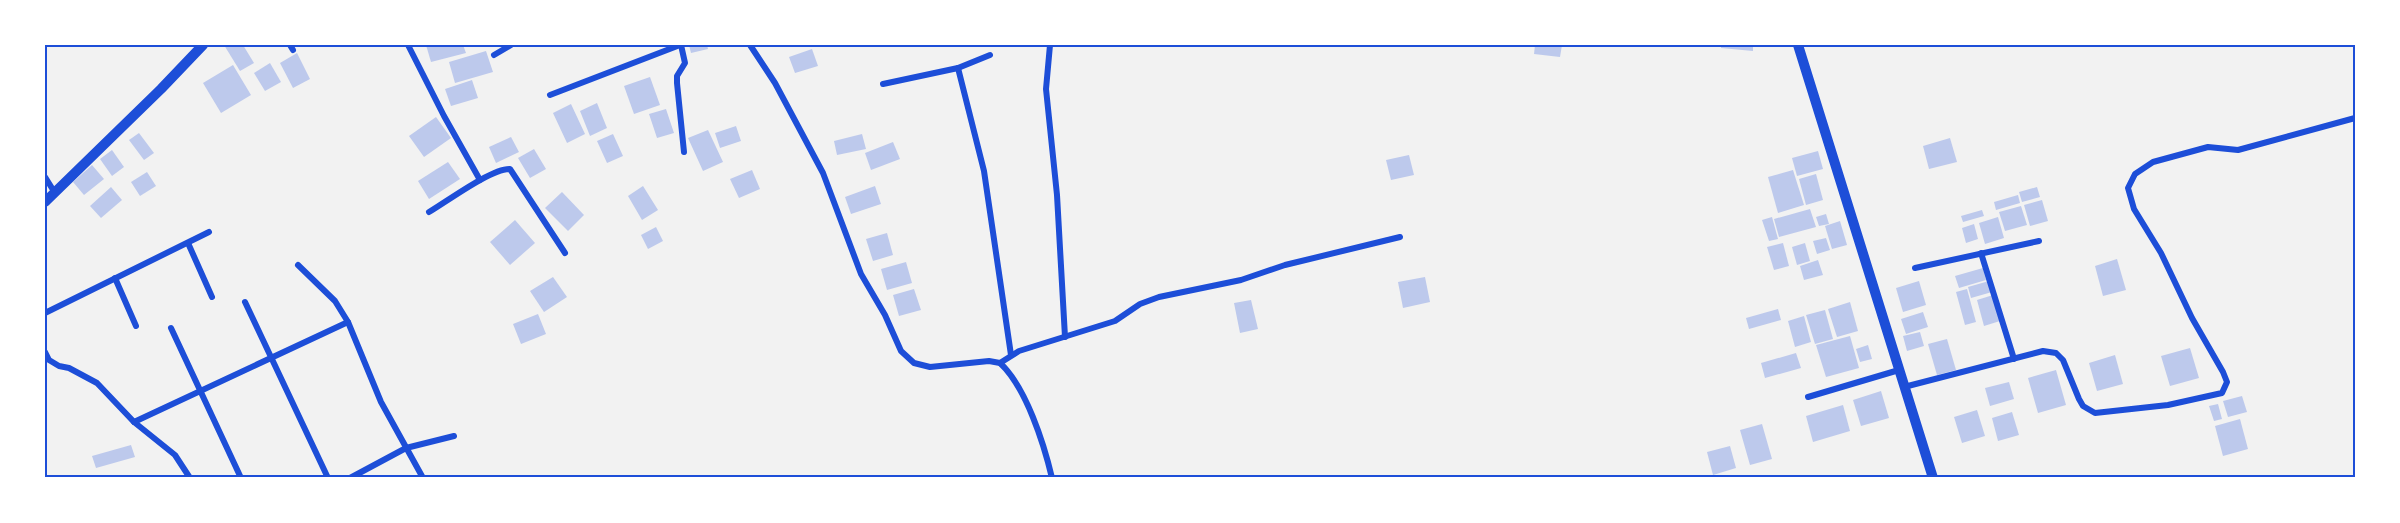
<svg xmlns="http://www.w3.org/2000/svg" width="2400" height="523" font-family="'Roboto Serif',serif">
	<rect width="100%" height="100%" fill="#f2f2f2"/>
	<g fill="#bdc9ec">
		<path d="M 224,45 L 243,45 L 254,63 L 240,71 Z"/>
		<path d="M 426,45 L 463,45 L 466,53 L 431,62 Z"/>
		<path d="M 689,45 L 707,45 L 708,49 L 691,53 Z"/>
		<path d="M 1535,45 L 1562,45 L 1560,57 L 1534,54 Z"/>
		<path d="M 1721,45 L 1753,45 L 1753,51 L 1721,48 Z"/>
		<path d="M 812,49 L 818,66 L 795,73 L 789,57 Z"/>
		<path d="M 486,51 L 493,72 L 455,83 L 449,62 Z"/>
		<path d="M 297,53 L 310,79 L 293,88 L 280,63 Z"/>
		<path d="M 270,63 L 281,82 L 265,91 L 254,73 Z"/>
		<path d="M 233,65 L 251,95 L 221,113 L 203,83 Z"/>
		<path d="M 650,77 L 660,105 L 634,114 L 624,86 Z"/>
		<path d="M 472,80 L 478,98 L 451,106 L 445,89 Z"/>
		<path d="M 597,103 L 607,128 L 590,136 L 580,111 Z"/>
		<path d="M 571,104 L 585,134 L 567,143 L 553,113 Z"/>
		<path d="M 666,109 L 674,133 L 657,138 L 649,114 Z"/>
		<path d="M 436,117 L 451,138 L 424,157 L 409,136 Z"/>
		<path d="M 736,126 L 741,141 L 720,148 L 715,133 Z"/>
		<path d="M 708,130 L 723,162 L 703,171 L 688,138 Z"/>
		<path d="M 139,133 L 154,153 L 144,160 L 129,140 Z"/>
		<path d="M 613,134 L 623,156 L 607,163 L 597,141 Z"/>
		<path d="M 862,134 L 866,149 L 837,155 L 834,141 Z"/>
		<path d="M 511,137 L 519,152 L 496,163 L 489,147 Z"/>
		<path d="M 1950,138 L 1957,162 L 1929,169 L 1923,146 Z"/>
		<path d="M 893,142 L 900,159 L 871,170 L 865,153 Z"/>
		<path d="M 534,149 L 546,169 L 530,178 L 518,158 Z"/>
		<path d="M 112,150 L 124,167 L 112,176 L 100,159 Z"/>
		<path d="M 1818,151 L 1823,169 L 1797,176 L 1792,158 Z"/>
		<path d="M 1409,155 L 1414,175 L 1391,180 L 1386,160 Z"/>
		<path d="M 448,162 L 460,179 L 429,199 L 418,181 Z"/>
		<path d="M 92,165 L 104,179 L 84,195 L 73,182 Z"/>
		<path d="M 752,170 L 760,189 L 739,198 L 730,179 Z"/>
		<path d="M 1793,170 L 1804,205 L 1778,213 L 1768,177 Z"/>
		<path d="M 147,172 L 156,186 L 140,196 L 131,182 Z"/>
		<path d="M 1816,174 L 1823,200 L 1806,205 L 1799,179 Z"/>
		<path d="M 643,186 L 658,210 L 642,220 L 628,196 Z"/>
		<path d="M 875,186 L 881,204 L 851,214 L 845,197 Z"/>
		<path d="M 111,187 L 122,200 L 101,218 L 90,206 Z"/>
		<path d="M 2037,187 L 2040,197 L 2022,202 L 2019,192 Z"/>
		<path d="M 562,192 L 584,215 L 568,231 L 545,208 Z"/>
		<path d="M 2018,195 L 2020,203 L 1996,210 L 1994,202 Z"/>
		<path d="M 2042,200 L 2048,221 L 2030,226 L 2024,205 Z"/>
		<path d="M 2021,206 L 2027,225 L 2005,231 L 1999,212 Z"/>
		<path d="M 1810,209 L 1816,227 L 1779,237 L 1774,219 Z"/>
		<path d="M 1982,210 L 1984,216 L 1963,222 L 1961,216 Z"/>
		<path d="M 1826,214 L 1829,224 L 1819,226 L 1816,217 Z"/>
		<path d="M 1772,217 L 1778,239 L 1769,241 L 1762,220 Z"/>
		<path d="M 1998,217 L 2004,238 L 1985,244 L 1979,223 Z"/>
		<path d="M 515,220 L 535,243 L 510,265 L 490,242 Z"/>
		<path d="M 1840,221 L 1847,245 L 1832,249 L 1825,226 Z"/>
		<path d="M 1974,224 L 1978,239 L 1966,243 L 1962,228 Z"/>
		<path d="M 656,227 L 663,241 L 648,249 L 641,235 Z"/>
		<path d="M 887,233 L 893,255 L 873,261 L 866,239 Z"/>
		<path d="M 1826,238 L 1830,250 L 1817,254 L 1813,241 Z"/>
		<path d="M 1783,243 L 1789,266 L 1774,270 L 1767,247 Z"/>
		<path d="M 1805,243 L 1810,261 L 1797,265 L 1792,247 Z"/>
		<path d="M 2117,259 L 2126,290 L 2103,296 L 2095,266 Z"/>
		<path d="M 1818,260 L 1823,275 L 1804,280 L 1800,266 Z"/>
		<path d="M 906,262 L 912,283 L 887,290 L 881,269 Z"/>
		<path d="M 1983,268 L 1986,280 L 1959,288 L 1955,276 Z"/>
		<path d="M 553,277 L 567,297 L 544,312 L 530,291 Z"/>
		<path d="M 1425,277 L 1430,302 L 1403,308 L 1398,282 Z"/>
		<path d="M 1919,281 L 1926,305 L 1903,312 L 1896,288 Z"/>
		<path d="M 1989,281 L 1992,292 L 1971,298 L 1968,287 Z"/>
		<path d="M 914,289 L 921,310 L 899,316 L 893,295 Z"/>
		<path d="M 1967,289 L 1976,322 L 1965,325 L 1956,292 Z"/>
		<path d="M 1993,295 L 2000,321 L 1984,326 L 1977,300 Z"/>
		<path d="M 1251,300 L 1258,329 L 1240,333 L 1234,303 Z"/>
		<path d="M 1850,302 L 1858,331 L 1837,337 L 1828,309 Z"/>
		<path d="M 1778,309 L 1781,320 L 1749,329 L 1746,318 Z"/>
		<path d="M 1825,310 L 1833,339 L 1815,344 L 1806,315 Z"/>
		<path d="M 1923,312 L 1928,327 L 1906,334 L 1901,319 Z"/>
		<path d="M 538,314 L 546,334 L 521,344 L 513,324 Z"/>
		<path d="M 1804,316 L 1811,342 L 1795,347 L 1788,321 Z"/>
		<path d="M 1920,332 L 1924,346 L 1907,351 L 1903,336 Z"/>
		<path d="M 1850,336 L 1859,368 L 1826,377 L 1816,345 Z"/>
		<path d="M 1947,339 L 1956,370 L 1937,375 L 1928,344 Z"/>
		<path d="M 1868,345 L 1872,359 L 1860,362 L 1856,349 Z"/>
		<path d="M 2190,348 L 2199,378 L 2170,386 L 2161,356 Z"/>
		<path d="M 1796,353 L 1801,368 L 1765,378 L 1761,363 Z"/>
		<path d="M 2115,355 L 2123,384 L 2097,391 L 2089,363 Z"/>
		<path d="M 2056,370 L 2066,405 L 2038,413 L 2028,378 Z"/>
		<path d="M 2009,382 L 2014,399 L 1990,406 L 1985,388 Z"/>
		<path d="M 1881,391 L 1889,418 L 1861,426 L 1853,400 Z"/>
		<path d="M 2242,396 L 2247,412 L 2228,417 L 2223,401 Z"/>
		<path d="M 2218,404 L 2222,419 L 2214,421 L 2209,406 Z"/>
		<path d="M 1843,405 L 1850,431 L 1813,442 L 1806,416 Z"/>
		<path d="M 1977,410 L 1985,436 L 1962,443 L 1954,417 Z"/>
		<path d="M 2012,412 L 2019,435 L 1998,441 L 1992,418 Z"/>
		<path d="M 2240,419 L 2248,449 L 2223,456 L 2215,426 Z"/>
		<path d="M 1762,424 L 1772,459 L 1750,465 L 1740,430 Z"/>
		<path d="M 131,445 L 135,457 L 96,468 L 92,456 Z"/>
		<path d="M 1730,446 L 1736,468 L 1713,475 L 1707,452 Z"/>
	</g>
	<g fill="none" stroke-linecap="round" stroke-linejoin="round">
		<g stroke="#1d4ed8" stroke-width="6">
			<path d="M 290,45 L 293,50"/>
			<path d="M 408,45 L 444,116 L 480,180"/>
			<path d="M 681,45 L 685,63 L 677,76 L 677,83 L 684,152"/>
			<path d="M 750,45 L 775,83 L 823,173 L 861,274 L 885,315 L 901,351 L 914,363 L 930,367 L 989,361 L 1000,363 C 1026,387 1044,444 1052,478"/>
			<path d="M 1050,45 L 1046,89 L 1057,195 L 1065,337"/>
			<path d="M 494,55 L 511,45"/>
			<path d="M 958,68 L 984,171 L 1011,355"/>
			<path d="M 883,84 L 958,68 L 990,55"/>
			<path d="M 550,95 L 680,45"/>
			<path d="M 45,177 L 55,193"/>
			<path d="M 429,212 C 446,202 492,168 510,169 L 565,253"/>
			<path d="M 188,243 L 212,297"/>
			<path d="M 1981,253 L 2014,359"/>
			<path d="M 298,265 L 335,301 L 348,322 L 381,402 L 423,478"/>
			<path d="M 1915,268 L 2039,241"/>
			<path d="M 115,278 L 136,326"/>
			<path d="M 245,302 L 328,478"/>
			<path d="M 45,313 L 209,232"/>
			<path d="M 171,328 L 241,478"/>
			<path d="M 45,352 L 49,360 L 59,366 L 69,368 L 97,383 L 134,422 L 175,455 L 190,478"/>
			<path d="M 1000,363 L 1019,351 L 1115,321 L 1140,304 L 1159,297 L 1241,280 L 1285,265 L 1400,237"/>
			<path d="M 1904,387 L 2043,351 L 2056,353 L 2063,360 L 2079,399 L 2083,406 L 2095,413 L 2168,405 L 2222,393 L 2227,382 L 2223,372 L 2192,318 L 2161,253 L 2134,209 L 2128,188 L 2135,174 L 2153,162 L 2208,147 L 2238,150 L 2355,118"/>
			<path d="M 1808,397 L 1899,370"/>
			<path d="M 134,422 L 348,322"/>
			<path d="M 350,478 L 406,448 L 454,436"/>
		</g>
		<g stroke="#1d4ed8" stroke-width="10">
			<path d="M 1798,45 L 1933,478"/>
			<path d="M 45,202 L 161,89 L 203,45"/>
		</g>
	</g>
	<rect width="2400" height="523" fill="none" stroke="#ffffff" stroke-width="93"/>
	<rect x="46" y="46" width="2308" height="430" fill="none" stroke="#1d4ed8" stroke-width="2"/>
</svg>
